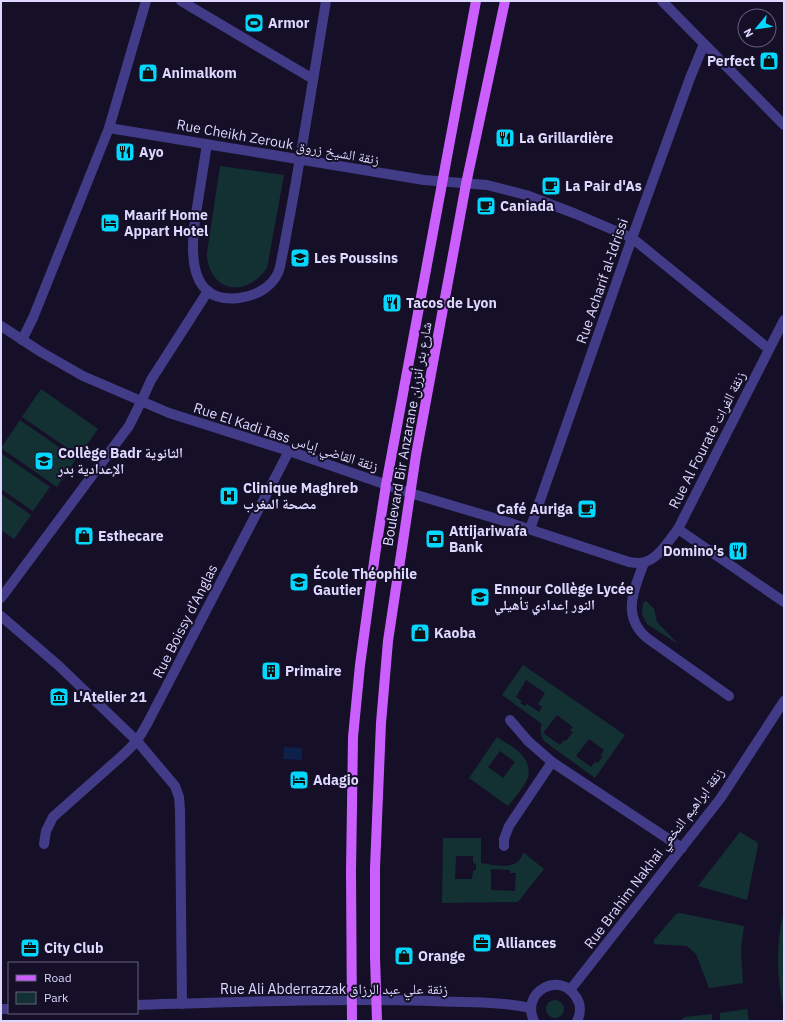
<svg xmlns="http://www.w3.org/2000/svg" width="785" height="1022" font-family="'IBM Plex Sans','Noto Naskh Arabic',sans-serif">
	<rect width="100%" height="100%" fill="#151028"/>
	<g fill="#133132" fill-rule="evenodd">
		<path d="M 220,166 L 284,175 L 267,268 C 253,289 224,297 211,271 C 208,266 207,259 207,253 Z"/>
		<path d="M 41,389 L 98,429 L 79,456 L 22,417 Z"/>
		<path d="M 20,420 L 76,459 L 57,487 L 1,448 Z"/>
		<path d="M 2,454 L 50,487 L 33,511 L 1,489 Z"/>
		<path d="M 1,494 L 31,515 L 14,539 L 1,530 Z"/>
		<path d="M 646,601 L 654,609 L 657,622 L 678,644 L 647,624 L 642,614 L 643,603 Z"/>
		<path d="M 523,665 L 625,735 L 595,778 L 544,741 C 541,736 539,729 542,724 L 502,695 ZM 526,680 L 545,693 L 538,704 L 542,707 L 539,712 L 527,704 L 525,706 L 520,703 L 522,701 L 516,697 ZM 557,715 L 573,727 L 570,730 L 573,732 L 566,741 L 564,740 L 560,745 L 543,733 ZM 589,739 L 604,750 L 601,755 L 602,757 L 598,763 L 595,762 L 591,767 L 576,756 Z"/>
		<path d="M 497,737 C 510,746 533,756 528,777 C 526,785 514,798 508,806 L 469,778 ZM 500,751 L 515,762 L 503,778 L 488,767 Z"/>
		<path d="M 740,832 L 757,842 L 758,845 L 747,900 L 698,886 Z"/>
		<path d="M 443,838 L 481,838 L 481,863 C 495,865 519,872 523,852 L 544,869 L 518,902 L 442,903 ZM 456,856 L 473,856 L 473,863 L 476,864 L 476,870 L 473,871 L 472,879 L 455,879 ZM 491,869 L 510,870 L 510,873 L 516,873 L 515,891 L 491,890 Z"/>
		<path d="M 784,910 L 784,1009 C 776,976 776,943 784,910 Z"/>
		<path d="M 680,913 L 744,926 L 741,948 L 743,983 L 709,988 L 696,954 L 687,946 L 654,944 L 654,940 L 676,914 Z"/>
		<circle cx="555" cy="1009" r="9"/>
		<path d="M 747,1009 L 749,1021 L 720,1021 L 720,1013 Z"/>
		<path d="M 712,1014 L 712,1021 L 684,1021 L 681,1020 L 685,1017 Z"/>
	</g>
	<path fill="#0d204a" d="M 284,747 L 302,748 L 302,760 L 283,759 Z"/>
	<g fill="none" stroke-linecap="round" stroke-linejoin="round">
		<g stroke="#423b87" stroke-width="10">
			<path d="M 181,1 L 313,79"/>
			<path d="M 662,1 L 784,125"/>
			<path d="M 109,128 L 424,180 L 487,185 L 526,195 L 576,214 L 632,238 L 769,349"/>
			<path d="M 207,144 C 204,163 201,182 198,201 C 192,237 181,305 239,298 C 255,296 271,288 278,273 C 281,267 281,259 283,252 C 286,236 289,220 292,204 C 304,137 315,69 326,1"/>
			<path d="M 1,326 L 41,352 L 83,376 L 169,413 L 289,451 L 410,493 L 504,521 L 629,562 C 634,563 640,564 645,562 C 659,558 669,540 678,529 L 784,320"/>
			<path d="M 22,340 L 33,318 L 109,128 L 146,1"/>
			<path d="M 530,529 L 632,238 L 690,78 L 704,44"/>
			<path d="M 678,529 L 784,602"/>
			<path d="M 644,563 C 634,589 621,616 647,638 L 729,696"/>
			<path d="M 1,598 L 129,426 L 141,402 L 151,380 L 208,291"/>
			<path d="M 1,616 L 59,666 L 137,741 L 175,786 L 179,797 L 180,810 L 182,1004"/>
			<path d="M 510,720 L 528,741 L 552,762 L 682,848"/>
			<path d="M 44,844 L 46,831 L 53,817 L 124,754 L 137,741 L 147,724 L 289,451"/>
			<path d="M 504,846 L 504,839 L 509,826 L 552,762"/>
			<path d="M 570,990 L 720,799 L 784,701"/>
			<path d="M 137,1005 C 235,1002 333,998 431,1001 C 464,1003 499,1001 531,1008"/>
			<path d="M 1,1009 L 9,1009"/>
			<path d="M 534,1021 C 520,992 560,970 576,997 C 581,1004 581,1013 577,1021"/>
		</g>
		<g stroke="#cb5ffe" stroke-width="10">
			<path d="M 352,1021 L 351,872 L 353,737 L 360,665 L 375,555 L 386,485 L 476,1"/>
			<path d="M 377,1021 L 375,957 L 375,868 L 381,723 L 388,641 L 416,455 L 466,184 L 505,1"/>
		</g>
	</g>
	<defs>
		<g id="stadium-square" transform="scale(1)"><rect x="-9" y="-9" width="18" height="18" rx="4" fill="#04d7fe" stroke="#151028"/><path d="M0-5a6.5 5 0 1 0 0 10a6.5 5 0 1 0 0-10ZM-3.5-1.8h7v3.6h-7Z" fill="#111"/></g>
		<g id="shop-square" transform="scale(1)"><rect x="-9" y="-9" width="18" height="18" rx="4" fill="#04d7fe" stroke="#151028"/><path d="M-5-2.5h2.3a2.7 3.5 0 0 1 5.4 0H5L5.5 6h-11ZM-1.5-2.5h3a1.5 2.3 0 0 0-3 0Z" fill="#111"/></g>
		<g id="restaurant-square" transform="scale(1)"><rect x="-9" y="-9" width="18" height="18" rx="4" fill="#04d7fe" stroke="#151028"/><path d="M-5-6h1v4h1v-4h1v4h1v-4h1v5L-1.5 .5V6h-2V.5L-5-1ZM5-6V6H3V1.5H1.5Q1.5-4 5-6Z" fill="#111"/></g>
		<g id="cafe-square" transform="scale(1)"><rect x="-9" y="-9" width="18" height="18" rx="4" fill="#04d7fe" stroke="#151028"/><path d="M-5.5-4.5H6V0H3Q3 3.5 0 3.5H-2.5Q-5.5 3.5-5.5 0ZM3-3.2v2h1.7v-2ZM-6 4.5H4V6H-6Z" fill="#111"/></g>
		<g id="hotel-square" transform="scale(1)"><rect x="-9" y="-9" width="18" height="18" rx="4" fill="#04d7fe" stroke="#151028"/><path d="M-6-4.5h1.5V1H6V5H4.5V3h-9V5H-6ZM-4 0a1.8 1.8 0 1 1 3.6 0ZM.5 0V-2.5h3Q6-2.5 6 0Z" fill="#111"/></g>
		<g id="school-square" transform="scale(1)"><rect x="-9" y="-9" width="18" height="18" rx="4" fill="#04d7fe" stroke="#151028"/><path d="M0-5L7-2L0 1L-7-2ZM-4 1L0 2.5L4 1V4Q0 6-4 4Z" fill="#111"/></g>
		<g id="hospital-square" transform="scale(1)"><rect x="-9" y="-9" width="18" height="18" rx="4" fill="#04d7fe" stroke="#151028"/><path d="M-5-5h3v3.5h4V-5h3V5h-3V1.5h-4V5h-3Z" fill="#111"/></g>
		<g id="bank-square" transform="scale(1)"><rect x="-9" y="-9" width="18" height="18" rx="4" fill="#04d7fe" stroke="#151028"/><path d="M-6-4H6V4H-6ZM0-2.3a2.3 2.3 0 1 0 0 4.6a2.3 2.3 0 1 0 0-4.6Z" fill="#111"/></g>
		<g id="building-square" transform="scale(1)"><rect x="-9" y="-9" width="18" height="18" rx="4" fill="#04d7fe" stroke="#151028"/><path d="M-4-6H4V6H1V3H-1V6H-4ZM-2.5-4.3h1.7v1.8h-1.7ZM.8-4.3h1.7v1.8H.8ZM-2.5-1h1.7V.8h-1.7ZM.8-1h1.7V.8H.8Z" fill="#111"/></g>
		<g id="museum-square" transform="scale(1)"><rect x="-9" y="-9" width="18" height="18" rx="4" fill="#04d7fe" stroke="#151028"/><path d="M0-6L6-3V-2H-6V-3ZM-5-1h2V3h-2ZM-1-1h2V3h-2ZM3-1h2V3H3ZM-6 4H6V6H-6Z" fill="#111"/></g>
		<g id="office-square" transform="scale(1)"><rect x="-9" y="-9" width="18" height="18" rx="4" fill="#04d7fe" stroke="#151028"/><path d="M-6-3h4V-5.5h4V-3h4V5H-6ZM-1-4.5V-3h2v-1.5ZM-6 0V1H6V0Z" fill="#111"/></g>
	</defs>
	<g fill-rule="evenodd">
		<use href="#stadium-square" x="254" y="23"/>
		<use href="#shop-square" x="769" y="61"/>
		<use href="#shop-square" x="148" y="73"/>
		<use href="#restaurant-square" x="505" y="138"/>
		<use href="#restaurant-square" x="125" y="152"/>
		<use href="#cafe-square" x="551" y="186"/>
		<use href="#cafe-square" x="486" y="206"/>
		<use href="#hotel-square" x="110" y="223"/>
		<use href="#school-square" x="300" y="258"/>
		<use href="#restaurant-square" x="392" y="303"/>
		<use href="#school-square" x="44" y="461"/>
		<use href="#hospital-square" x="229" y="496"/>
		<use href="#cafe-square" x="587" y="509"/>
		<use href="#shop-square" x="84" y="536"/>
		<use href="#bank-square" x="435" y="539"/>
		<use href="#restaurant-square" x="738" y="551"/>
		<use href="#school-square" x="299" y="582"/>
		<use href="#school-square" x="480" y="597"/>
		<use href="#shop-square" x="420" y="633"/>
		<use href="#building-square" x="271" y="671"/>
		<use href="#museum-square" x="59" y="697"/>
		<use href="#hotel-square" x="299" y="780"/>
		<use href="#office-square" x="482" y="943"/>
		<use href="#office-square" x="30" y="948"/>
		<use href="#shop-square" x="404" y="956"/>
	</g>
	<g text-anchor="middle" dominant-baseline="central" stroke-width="4" stroke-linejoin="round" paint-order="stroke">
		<g font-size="14" font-weight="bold" fill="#ded7ff" stroke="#151028" text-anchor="start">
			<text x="268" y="23">Armor</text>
			<text x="755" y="61" text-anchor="end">Perfect</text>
			<text x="162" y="73">Animalkom</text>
			<text x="519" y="138">La Grillardière</text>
			<text x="139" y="152">Ayo</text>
			<text x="565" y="186">La Pair d'As</text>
			<text x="500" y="206">Caniada</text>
			<text x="124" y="215">Maarif Home<tspan x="124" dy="16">Appart Hotel</tspan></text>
			<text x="314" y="258">Les Poussins</text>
			<text x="406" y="303">Tacos de Lyon</text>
			<text x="58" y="453">Collège Badr الثانوية<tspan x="58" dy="16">الإعدادية بدر</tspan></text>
			<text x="243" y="488">Clinique Maghreb<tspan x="243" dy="16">مصحة المغرب</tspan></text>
			<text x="573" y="509" text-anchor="end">Café Auriga</text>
			<text x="449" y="531">Attijariwafa<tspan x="449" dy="16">Bank</tspan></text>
			<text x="98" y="536">Esthecare</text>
			<text x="724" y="551" text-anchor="end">Domino's</text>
			<text x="313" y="574">École Théophile<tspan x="313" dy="16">Gautier</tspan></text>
			<text x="494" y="589">Ennour Collège Lycée<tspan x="494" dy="16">النور إعدادي تأهيلي</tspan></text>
			<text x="434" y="633">Kaoba</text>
			<text x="285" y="671">Primaire</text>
			<text x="73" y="697">L'Atelier 21</text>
			<text x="313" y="780">Adagio</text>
			<text x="496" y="943">Alliances</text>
			<text x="44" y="948">City Club</text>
			<text x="418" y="956">Orange</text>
		</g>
		<g font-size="14" fill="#ded7ff" stroke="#151028">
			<text transform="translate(278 142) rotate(10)">Rue Cheikh Zerouk زنقة الشيخ زروق</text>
			<text transform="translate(602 281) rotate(-71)">Rue Acharif al-Idrissi</text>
			<text transform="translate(407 434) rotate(-80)">Boulevard Bir Anzarane شارع بئر أنزران</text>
			<text transform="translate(286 437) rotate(18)">Rue El Kadi Iass زنقة القاضي إياس</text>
			<text transform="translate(707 440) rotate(-63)">Rue Al Fourate زنقة الفرات</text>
			<text transform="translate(185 621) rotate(-63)">Rue Boissy d’Anglas</text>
			<text transform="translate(654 858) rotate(-53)">Rue Brahim Nakhai زنقة ابراهيم النخعي</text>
			<text x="334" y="989">Rue Ali Abderrazzak زنقة علي عبد الرزاق</text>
		</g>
	</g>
	<rect width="785" height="1022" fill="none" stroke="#ded7ff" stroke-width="4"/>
	<rect x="8" y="962" width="130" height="52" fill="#151028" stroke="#65607e"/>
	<rect x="16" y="975" width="20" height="6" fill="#cb5ffe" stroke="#65607e"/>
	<text x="44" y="982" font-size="12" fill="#ded7ff">Road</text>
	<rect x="16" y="992" width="20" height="12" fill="#133132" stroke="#65607e"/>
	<text x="44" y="1002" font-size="12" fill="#ded7ff">Park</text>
	<g transform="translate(757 28) rotate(241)"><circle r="19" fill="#151028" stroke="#65607e"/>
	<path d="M0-3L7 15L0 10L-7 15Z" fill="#04d7fe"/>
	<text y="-6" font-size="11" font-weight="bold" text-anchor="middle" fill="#ded7ff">N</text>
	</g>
</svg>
